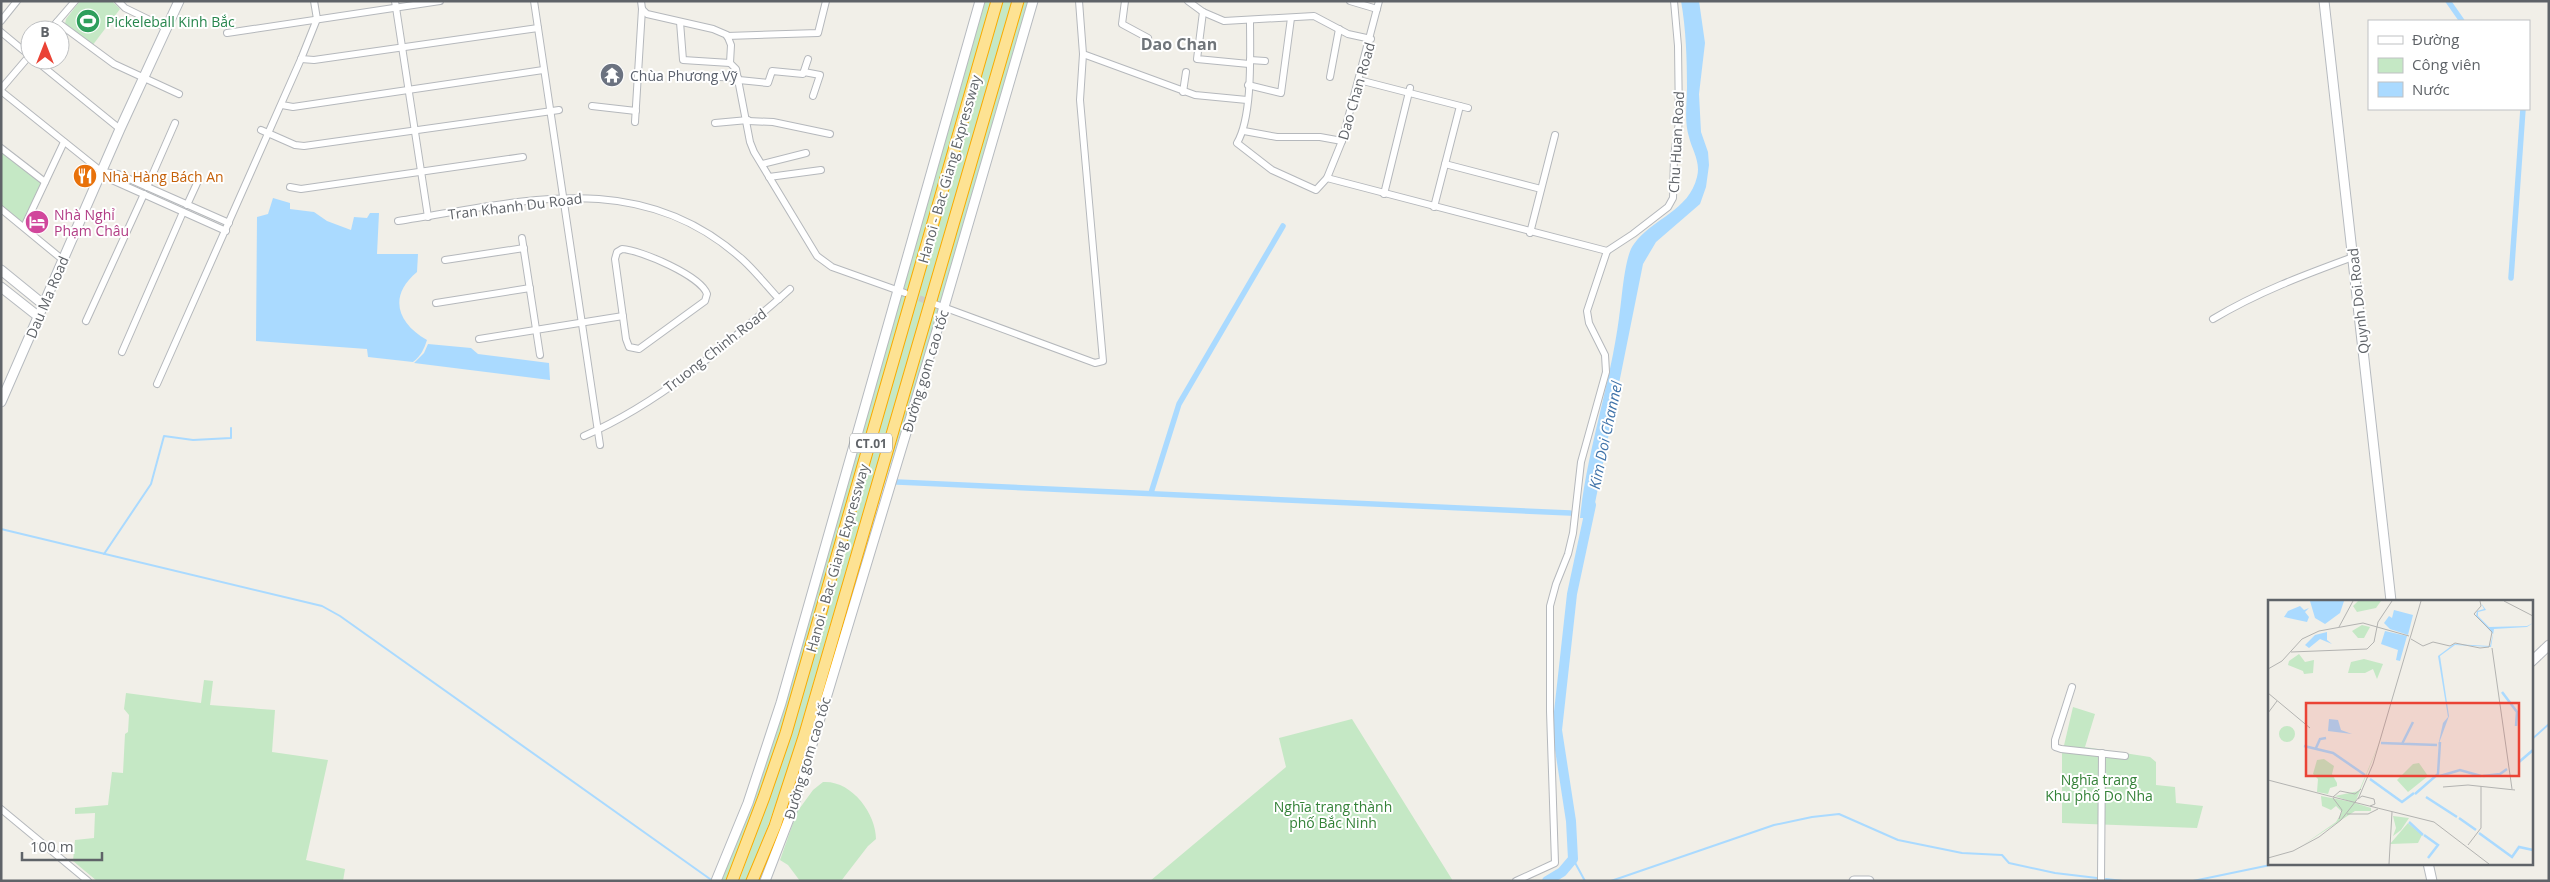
<svg xmlns="http://www.w3.org/2000/svg" width="2550" height="882" font-family="'Open Sans',sans-serif">
	<rect width="100%" height="100%" fill="#f1efe8"/>
	<g fill="#c5e8c5">
		<path d="M 80,1 L 112,1 L 120,9 L 92,46 L 65,24 L 66,19 Z"/>
		<path d="M 984,1 L 993,1 L 909,292 L 902,289 Z"/>
		<path d="M 1003,1 L 1012,1 L 788,770 L 748,881 L 739,881 L 782,763 Z"/>
		<path d="M 1022,1 L 1028,1 L 941,304 L 935,302 Z"/>
		<path d="M 1,148 L 45,182 L 24,227 L 1,209 Z"/>
		<path d="M 900,294 L 907,296 L 790,707 L 729,881 L 720,881 L 752,803 L 782,714 Z"/>
		<path d="M 932,306 L 939,310 L 882,492 L 806,756 L 762,881 L 757,881 Z"/>
		<path d="M 204,680 L 213,681 L 210,705 L 275,710 L 272,752 L 328,760 L 306,860 L 345,869 L 343,881 L 97,881 L 73,861 L 75,840 L 94,838 L 95,813 L 75,814 L 75,808 L 108,805 L 112,772 L 123,773 L 125,734 L 128,732 L 129,715 L 124,709 L 126,693 L 201,703 Z"/>
		<path d="M 2073,707 L 2095,714 L 2085,747 L 2150,757 L 2156,762 L 2156,785 L 2175,787 L 2176,803 L 2203,806 L 2197,828 L 2062,823 L 2062,754 Z"/>
		<path d="M 1352,719 L 1453,881 L 1150,881 L 1286,767 L 1279,738 Z"/>
		<path d="M 823,782 C 851,780 876,813 876,839 L 868,846 L 841,881 L 800,881 L 788,865 L 780,860 L 797,812 L 813,790 Z"/>
	</g>
	<g fill="#aadaff">
		<path d="M 1681,1 L 1699,1 L 1705,43 L 1699,94 L 1701,132 L 1708,152 L 1709,165 L 1706,187 L 1700,204 L 1656,242 L 1643,264 L 1592,518 L 1580,518 C 1587,450 1610,386 1619,318 C 1622,301 1624,256 1634,244 C 1653,218 1689,211 1697,177 C 1701,162 1692,150 1689,137 C 1684,121 1687,104 1687,88 C 1687,59 1686,29 1681,1 Z"/>
		<path d="M 273,198 L 290,203 L 290,209 L 314,212 L 327,221 L 351,230 L 354,217 L 367,218 L 370,213 L 379,213 L 377,254 L 418,254 L 417,272 C 388,296 397,323 427,340 C 424,349 421,356 413,362 L 368,357 L 367,349 L 256,341 L 257,217 L 268,214 Z"/>
		<path d="M 428,344 L 471,348 L 478,354 L 549,363 L 550,380 L 414,363 L 424,353 Z"/>
	</g>
	<g fill="none" stroke-linecap="round" stroke-linejoin="round">
		<g stroke="#aadaff" stroke-width="2">
			<path d="M 1,529 L 322,606 L 340,616 L 710,879"/>
			<path d="M 104,554 L 151,484 L 164,436 L 193,440 L 231,438 L 231,428"/>
			<path d="M 2531,740 L 2549,724"/>
			<path d="M 1573,859 L 1585,881"/>
			<path d="M 2106,879 L 2123,881"/>
			<path d="M 1611,881 L 1774,825 L 1812,817 L 1839,814 L 1898,840 L 1962,853 L 2002,855 L 2009,863 L 2055,873 L 2097,878"/>
			<path d="M 2193,881 L 2280,863"/>
		</g>
		<g stroke="#aadaff" stroke-width="5.5">
			<path d="M 2448,1 L 2462,21"/>
			<path d="M 2511,278 L 2523,109"/>
			<path d="M 897,482 L 1570,513"/>
			<path d="M 1151,493 L 1179,404 L 1283,226"/>
		</g>
		<path stroke="#aadaff" stroke-width="10" d="M 1547,881 L 1562,872 L 1573,859 L 1571,821 L 1557,730 L 1572,594 L 1591,505"/>
		<path stroke="#ccccc8" stroke-width="6" stroke-dasharray="6 3" stroke-linecap="butt" d="M 911,295 L 932,303"/>
		<g stroke="#b5b8bc" stroke-width="8">
			<g id="street">
				<path d="M 118,1 L 125,8 L 166,28"/>
				<path d="M 395,1 L 428,217"/>
				<path d="M 534,1 L 600,445"/>
				<path d="M 641,1 L 642,9 L 647,14 L 713,29 L 727,35 L 731,45 L 730,63 L 736,69 L 750,142 L 754,152 L 817,256 L 832,267 L 905,293"/>
				<path d="M 1079,1 L 1083,54 L 1195,95 L 1247,100"/>
				<path d="M 1125,1 L 1122,24 L 1148,38"/>
				<path d="M 1188,1 L 1203,12 L 1224,21 L 1314,16 L 1348,34 L 1371,39"/>
				<path d="M 1350,1 L 1377,9"/>
				<path d="M 1203,12 L 1197,59 L 1249,64"/>
				<path d="M 1250,20 C 1250,52 1253,116 1237,143 L 1272,170 L 1316,190 L 1327,178 L 1342,141 L 1379,1"/>
				<path d="M 1,21 L 17,1"/>
				<path d="M 57,22 L 114,64 L 179,94"/>
				<path d="M 680,22 L 683,60 L 730,63"/>
				<path d="M 50,30 L 75,1"/>
				<path d="M 1,32 L 30,56"/>
				<path d="M 227,33 L 440,1"/>
				<path d="M 727,36 L 818,33 L 826,1"/>
				<path d="M 301,59 L 314,60 L 538,28"/>
				<path d="M 35,60 L 120,129"/>
				<path d="M 1250,60 L 1265,61"/>
				<path d="M 804,72 L 820,75 L 813,96"/>
				<path d="M 703,76 L 738,78"/>
				<path d="M 1330,77 L 1339,29"/>
				<path d="M 739,80 L 768,83 L 772,71 L 803,74 L 808,59"/>
				<path d="M 1359,80 L 1468,108"/>
				<path d="M 1248,85 L 1281,93 L 1291,18"/>
				<path d="M 1,89 L 30,55"/>
				<path d="M 1,91 L 112,180 L 226,231"/>
				<path d="M 1183,92 L 1186,72"/>
				<path d="M 282,105 L 293,107 L 543,70"/>
				<path d="M 592,106 L 636,111"/>
				<path d="M 748,121 L 773,122 L 830,134"/>
				<path d="M 635,122 L 642,9"/>
				<path d="M 715,123 L 748,120"/>
				<path d="M 261,130 L 295,145 L 304,146 L 559,110"/>
				<path d="M 1244,131 L 1277,137 L 1320,137 L 1342,141"/>
				<path d="M 1,148 L 45,182"/>
				<path d="M 762,164 L 806,153"/>
				<path d="M 1445,164 L 1541,189"/>
				<path d="M 103,172 L 118,174 L 229,223"/>
				<path d="M 769,177 L 821,170"/>
				<path d="M 1327,178 L 1607,251"/>
				<path d="M 147,187 L 175,123"/>
				<path d="M 290,187 L 301,189 L 523,157"/>
				<path d="M 1384,194 L 1410,88"/>
				<path d="M 187,205 L 198,181"/>
				<path d="M 1434,207 L 1460,106"/>
				<path d="M 1,209 L 63,260"/>
				<path d="M 398,221 C 521,202 639,166 743,260 C 756,272 767,286 779,299"/>
				<path d="M 24,227 L 64,142"/>
				<path d="M 1530,233 L 1555,135"/>
				<path d="M 522,238 L 540,355"/>
				<path d="M 622,249 C 641,250 701,276 707,294 L 705,301 L 639,349 L 629,347 L 626,339 L 615,259 L 617,252 Z"/>
				<path d="M 1607,251 L 1633,234 L 1668,207 L 1673,198 L 1674,156 L 1679,122 L 1678,46 L 1674,1"/>
				<path d="M 445,260 L 524,248"/>
				<path d="M 436,303 L 530,288"/>
				<path d="M 935,304 L 1095,363 L 1103,361 L 1080,100 L 1083,54"/>
				<path d="M 2213,319 C 2258,292 2304,275 2353,257"/>
				<path d="M 86,321 L 144,194"/>
				<path d="M 479,339 L 623,316"/>
				<path d="M 122,352 L 183,212"/>
				<path d="M 157,384 L 301,59 L 317,19 L 314,1"/>
				<path d="M 584,436 C 662,402 727,344 790,289"/>
				<path d="M 2072,687 L 2055,740 L 2055,747 L 2061,749 L 2125,756"/>
				<path d="M 1,809 L 88,881"/>
				<path d="M 1516,881 L 1555,863 L 1550,711 L 1550,606 L 1556,584 L 1568,554 L 1573,533 L 1581,462 L 1606,372 L 1605,355 L 1589,323 L 1587,311 L 1607,251"/>
				<path d="M 2101,881 L 2102,753"/>
			</g>
		</g>
		<g stroke="#b6babf" stroke-width="11">
			<g id="secondary">
				<path d="M 2324,1 L 2391,601"/>
				<path d="M 1,270 L 44,305"/>
				<path d="M 1,287 L 39,317"/>
				<path d="M 1,402 L 120,129 L 179,1"/>
				<path d="M 2531,662 L 2549,645"/>
				<path d="M 2428,863 L 2432,881"/>
				<path d="M 716,881 L 748,803 L 781,703 L 980,1"/>
				<path d="M 765,881 L 792,811 L 944,307 L 1033,1"/>
				<path d="M 1854,881 L 1869,881"/>
			</g>
		</g>
		<g stroke="#f9ab00" stroke-width="13">
			<g id="highway">
				<path d="M 732,881 L 764,797 L 786,733 L 997,1"/>
				<path d="M 752,881 L 775,826 L 804,737 L 1018,1"/>
			</g>
		</g>
		<use href="#street" stroke="#fff" stroke-width="6"/>
		<use href="#secondary" stroke="#fff" stroke-width="9"/>
		<use href="#highway" stroke="#fde293" stroke-width="11"/>
	</g>
	<defs>
		<g id="stadium-disc" transform="scale(1.25)"><circle r="9.5" fill="#2e9e5b" stroke="#fff"/><path d="M0-5a6.5 5 0 1 0 0 10a6.5 5 0 1 0 0-10ZM-3.5-1.8h7v3.6h-7Z" fill="#fff"/></g>
		<g id="temple-disc" transform="scale(1.25)"><circle r="9.5" fill="#6b7280" stroke="#fff"/><path d="M0-6L5-2H3V0L6.5 2.5H4V6H1.5V3h-3V6H-4V2.5H-6.5L-3 0V-2H-5Z" fill="#fff"/></g>
		<g id="restaurant-disc" transform="scale(1.25)"><circle r="9.5" fill="#e8710a" stroke="#fff"/><path d="M-5-6h1v4h1v-4h1v4h1v-4h1v5L-1.5 .5V6h-2V.5L-5-1ZM5-6V6H3V1.5H1.5Q1.5-4 5-6Z" fill="#fff"/></g>
		<g id="hotel-disc" transform="scale(1.25)"><circle r="9.5" fill="#d1479c" stroke="#fff"/><path d="M-6-4.5h1.5V1H6V5H4.5V3h-9V5H-6ZM-4 0a1.8 1.8 0 1 1 3.6 0ZM.5 0V-2.5h3Q6-2.5 6 0Z" fill="#fff"/></g>
	</defs>
	<g fill-rule="evenodd">
		<use href="#stadium-disc" x="88" y="21"/>
		<use href="#temple-disc" x="612" y="75"/>
		<use href="#restaurant-disc" x="85" y="176"/>
		<use href="#hotel-disc" x="37" y="222"/>
	</g>
	<g text-anchor="middle" dominant-baseline="central" stroke-width="4" stroke-linejoin="round" paint-order="stroke">
		<rect fill="#fff" stroke="#8f9295" stroke-width="1" x="850" y="433.5" width="42" height="19" rx="4"/>
		<g font-size="12" font-weight="bold" fill="#5f6368">
			<text x="871" y="443">CT.01</text>
		</g>
		<g font-size="14" fill="#27864d" stroke="#fff" text-anchor="start">
			<text x="106" y="21">Pickeleball Kinh Bắc</text>
		</g>
		<g font-size="14" fill="#5b616d" stroke="#fff" text-anchor="start">
			<text x="630" y="75">Chùa Phương Vỹ</text>
		</g>
		<g font-size="14" fill="#5f6368" stroke="#fff">
			<text transform="translate(1356 91) rotate(-74)">Dao Chan Road</text>
			<text transform="translate(1676 142) rotate(-87)">Chu Huan Road</text>
			<text transform="translate(949 169) rotate(-74)">Hanoi - Bac Giang Expressway</text>
			<text transform="translate(515 206) rotate(-7)">Tran Khanh Du Road</text>
			<text transform="translate(47 297) rotate(-67)">Dau Ma Road</text>
			<text transform="translate(2358 301) rotate(-96)">Quynh Doi Road</text>
			<text transform="translate(715 350) rotate(-38)">Truong Chinh Road</text>
			<text transform="translate(925 371) rotate(-73)">Đường gom cao tốc</text>
			<text transform="translate(837 558) rotate(-74)">Hanoi - Bac Giang Expressway</text>
			<text transform="translate(807 758) rotate(-73)">Đường gom cao tốc</text>
		</g>
		<g font-size="14" fill="#c56008" stroke="#fff" text-anchor="start">
			<text x="102" y="176">Nhà Hàng Bách An</text>
		</g>
		<g font-size="14" fill="#b23c85" stroke="#fff" text-anchor="start">
			<text x="54" y="214">Nhà Nghỉ<tspan x="54" dy="16">Phạm Châu</tspan></text>
		</g>
		<g font-size="14" fill="#348238" stroke="#fff">
			<text x="2099" y="779">Nghĩa trang<tspan x="2099" dy="16">Khu phố Do Nha</tspan></text>
			<text x="1333" y="806">Nghĩa trang thành<tspan x="1333" dy="16">phố Bắc Ninh</tspan></text>
		</g>
		<g font-size="15" font-style="italic" fill="#4174aa" stroke="#fff">
			<text transform="translate(1605 435) rotate(-78)">Kim Doi Channel</text>
		</g>
		<g font-size="16" font-weight="bold" fill="#70757a" stroke="#fff">
			<text x="1179" y="44">Dao Chan</text>
		</g>
	</g>
	<g transform="translate(2268 600)">
		<rect width="265" height="265" fill="#f1efe8"/>
		<path d="M 90,1 L 113,1 L 108,8 L 89,12 L 85,6 ZM 94,25 L 102,27 L 96,38 L 90,38 L 84,31 ZM 31,54 L 37,62 L 46,60 L 45,73 L 36,74 L 35,71 L 20,65 L 21,61 ZM 96,59 L 115,64 L 109,79 L 105,69 L 97,73 L 80,73 L 83,62 ZM11 134a8 8 0 1 1 16 0a8 8 0 1 1-16 0ZM 117,129 L 87,203 L 103,208 L 103,211 L 87,211 L 35,245 L 68,222 L 74,212 L 68,206 L 63,210 L 54,206 L 53,196 L 84,202 L 67,196 L 91,191 ZM 56,159 L 66,166 L 64,174 L 69,183 L 69,186 L 62,188 L 60,194 L 49,192 L 50,179 L 45,174 L 49,160 ZM 151,163 L 160,176 L 140,192 L 129,180 L 145,164 ZM 125,216 L 141,218 L 133,230 L 125,236 L 128,228 ZM 140,223 L 154,235 L 150,243 L 122,244 Z" fill="#c5e8c5"/>
		<path d="M 42,1 L 76,1 L 72,13 L 57,24 L 47,18 ZM 213,3 L 218,10 L 210,12 L 210,16 L 221,27 L 259,26 L 265,23 L 259,27 L 226,29 L 223,47 L 187,45 L 172,56 L 181,116 L 170,146 L 175,123 L 180,117 L 170,56 L 186,44 L 222,46 L 225,34 L 208,16 L 209,11 L 216,9 ZM 32,6 L 36,10 L 41,8 L 37,12 L 41,17 L 39,22 L 16,17 L 20,11 ZM 126,10 L 145,15 L 140,35 L 122,29 L 116,23 L 121,16 L 124,18 ZM 117,31 L 139,36 L 132,61 L 128,60 L 130,50 L 113,44 ZM 59,32 L 59,40 L 64,44 L 52,39 L 41,48 L 37,45 L 47,35 ZM 61,119 L 70,120 L 73,130 L 84,134 L 60,131 Z" fill="#aadaff"/>
		<path fill="none" stroke="#aadaff" stroke-width="2.5" d="M 234,92 L 249,112 L 248,126M 113,143 L 169,145M 134,144 L 145,122M 36,146 L 65,153 L 97,175M 48,148 L 52,139 L 58,138M 251,162 L 265,150M 172,176 L 192,170 L 213,176M 215,176 L 232,174 L 239,169M 102,179 L 134,202 L 146,193M 147,194 L 170,174 L 172,142M 158,197 L 189,217M 191,218 L 208,230M 141,222 L 155,235M 211,233 L 244,257 L 251,247 L 265,250M 156,235 L 170,245 L 160,258"/>
		<path fill="none" stroke="#b3b3b1" stroke-width="1" d="M 236,1 L 265,16M 71,27 L 85,1M 143,39 L 155,46 L 165,42 L 182,46 L 187,43 L 212,48 L 221,47 L 224,32 L 206,14 L 213,6 L 212,1M 224,48 L 244,189M 23,52 L 99,49 L 106,42 L 110,22 L 124,1M 0,69 L 14,61 L 34,39 L 51,31 L 95,23 L 141,36M 0,93 L 42,128M 0,113 L 9,101M 0,180 L 65,197M 175,187 L 200,185 L 247,190M 93,189 L 87,194 L 72,191 L 65,197 L 166,222 L 221,264M 65,198 L 74,210 L 71,219M 90,199 L 94,196 L 106,199 L 107,204 L 102,206M 79,214 L 100,214 L 110,209M 200,245 L 213,228 L 213,186M 0,258 L 25,251 L 51,237 L 73,220 L 91,197 L 105,164 L 153,1M 121,264 L 124,212"/>
		<path fill="#ea4335" fill-opacity="0.15" stroke="#ea4335" stroke-width="2.5" d="M 38,103 L 251,103 L 251,176 L 38,176 Z"/>
		<rect width="265" height="265" fill="none" stroke="#5f6368" stroke-width="2.5"/>
	</g>
	<rect width="2550" height="882" fill="none" stroke="#5f6368" stroke-width="5"/>
	<rect x="2368" y="20" width="162" height="90" fill="#ffffff" stroke="#bfc1c3"/>
	<rect x="2378" y="36" width="25" height="8" fill="#ffffff" stroke="#bfc1c3"/>
	<text x="2412" y="45" font-size="15" fill="#5f6368">Đường</text>
	<rect x="2378" y="58" width="25" height="15" fill="#c5e8c5" stroke="#bfc1c3"/>
	<text x="2412" y="70" font-size="15" fill="#5f6368">Công viên</text>
	<rect x="2378" y="82" width="25" height="15" fill="#aadaff" stroke="#bfc1c3"/>
	<text x="2412" y="95" font-size="15" fill="#5f6368">Nước</text>
	<g transform="translate(45 45)"><circle r="24" fill="#ffffff" stroke="#bfc1c3"/>
	<path d="M0-4L9 19L0 12L-9 19Z" fill="#ea4335"/>
	<text y="-8" font-size="14" font-weight="bold" text-anchor="middle" fill="#5f6368">B</text>
	</g>
	<path d="M22 852v8h80v-8" fill="none" stroke="#5f6368" stroke-width="2.5"/>
	<text x="30" y="852" font-size="15" fill="#5f6368" stroke="#ffffff" stroke-width="4" paint-order="stroke">100 m</text>
</svg>
